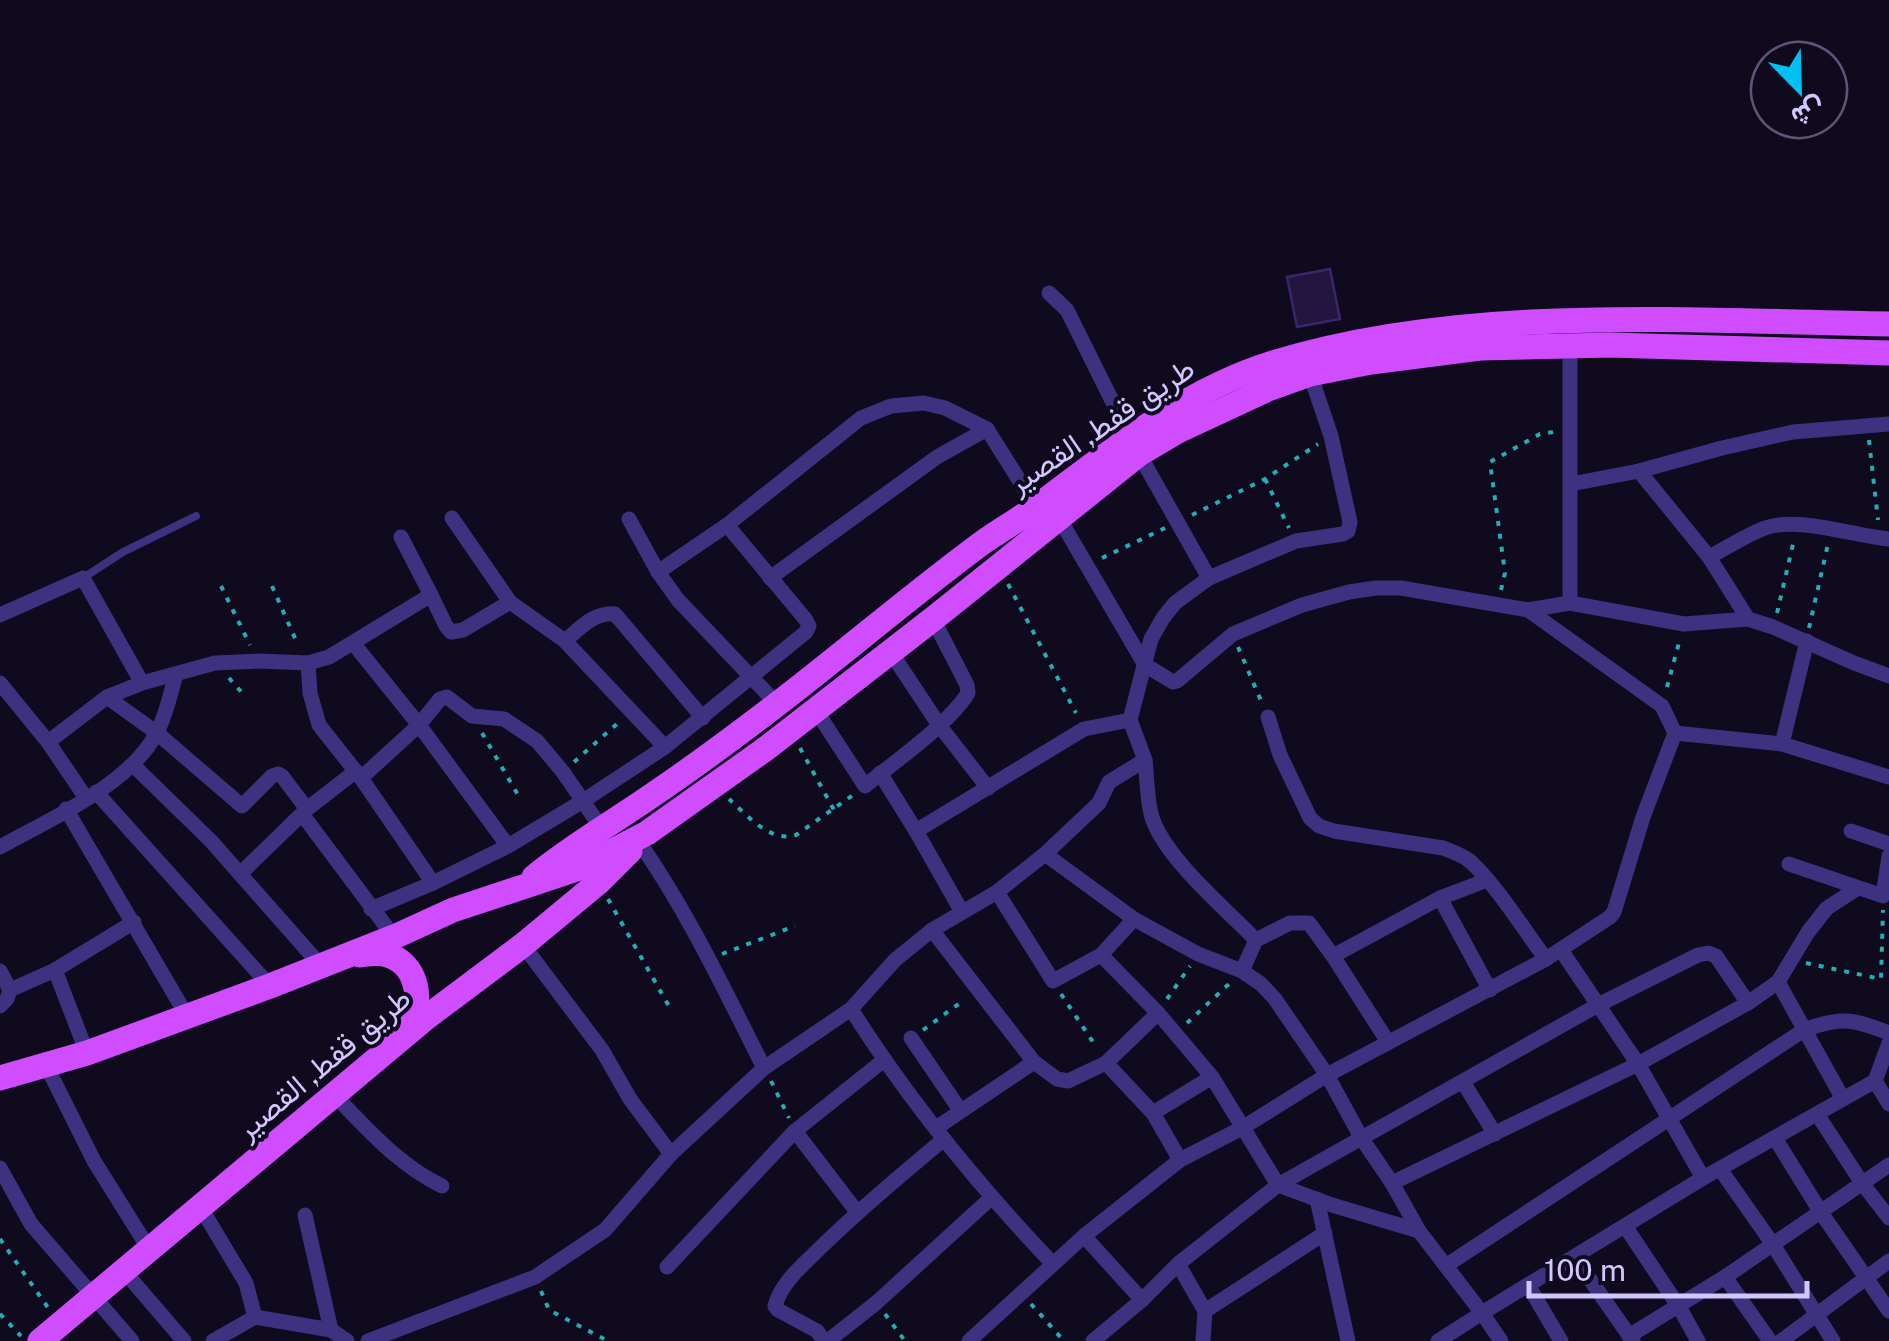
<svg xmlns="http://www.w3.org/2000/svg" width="1889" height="1341" font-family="'Public Sans',Vazirmatn,sans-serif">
	<rect width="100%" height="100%" fill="#0f0a1d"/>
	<path fill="#22153f" stroke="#3b256c" stroke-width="2.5" d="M 1330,269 L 1340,319 L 1297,327 L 1287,277 Z"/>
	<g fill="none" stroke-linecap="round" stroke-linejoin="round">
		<g stroke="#25adb4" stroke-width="4" stroke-dasharray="5 8" stroke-linecap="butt">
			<path d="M 1869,440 L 1878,520"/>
			<path d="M 1265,479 L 1289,528"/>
			<path d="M 1192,515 L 1265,479 L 1318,444"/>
			<path d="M 1102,558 L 1165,528"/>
			<path d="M 1008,584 L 1076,713"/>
			<path d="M 221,586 L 250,645"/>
			<path d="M 272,586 L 298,645"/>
			<path d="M 1501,590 L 1505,573 L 1490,462 L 1540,434 L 1554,432"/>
			<path d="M 1777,613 L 1794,540"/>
			<path d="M 1809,628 L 1828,544"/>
			<path d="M 1238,647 L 1262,703"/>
			<path d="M 229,678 L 244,695"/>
			<path d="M 1667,687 L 1680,639"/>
			<path d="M 482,733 L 518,795"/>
			<path d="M 800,748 L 834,810"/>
			<path d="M 574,762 L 619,722"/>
			<path d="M 729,799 C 747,815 770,843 796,835 L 853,795"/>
			<path d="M 608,899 L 670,1008"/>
			<path d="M 722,954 L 795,926"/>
			<path d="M 1806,963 L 1881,979 L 1883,910"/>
			<path d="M 1061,994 L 1097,1048"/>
			<path d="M 1167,999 L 1190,966"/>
			<path d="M 1187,1023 L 1231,982"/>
			<path d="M 923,1030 L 964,1000"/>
			<path d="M 771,1081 L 789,1118"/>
			<path d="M 0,1239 L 49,1309"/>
			<path d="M 541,1291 L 549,1310 L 608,1341"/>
			<path d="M 1031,1304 L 1064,1341"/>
			<path d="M 0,1314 L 21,1336"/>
			<path d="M 885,1314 L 905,1341"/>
		</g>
		<path stroke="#3d327f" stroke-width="8" d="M 83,578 L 123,552 L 196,516"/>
		<g stroke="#3d327f" stroke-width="15">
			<path d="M 1049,293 L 1067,310 L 1130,437"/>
			<path d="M 1139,454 L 1209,578"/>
			<path d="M 1639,471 L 1709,557 L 1748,619"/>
			<path d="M 1571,484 L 1639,471 L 1722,448 L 1793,432 L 1889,424"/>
			<path d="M 452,518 L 510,602 L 565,641 L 665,747"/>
			<path d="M 1059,518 L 1145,665 L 1173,682 L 1177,681 L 1233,634 L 1302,605 L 1349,592 L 1376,588 L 1401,588 L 1528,610 L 1570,603 L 1684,624 L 1748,619 L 1773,627 L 1854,663 L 1889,676"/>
			<path d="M 629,519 L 658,572 L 678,600 L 777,704"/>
			<path d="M 401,537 L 431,595"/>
			<path d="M 1709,557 C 1727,548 1746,535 1765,528 C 1800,516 1853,536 1889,539"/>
			<path d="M 658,572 L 727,525 L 861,418 L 891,406 L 924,403 L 945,408 L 987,429 L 1036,507"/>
			<path d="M 770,578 L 937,457 L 987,429"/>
			<path d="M 1570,603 L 1570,346"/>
			<path d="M 0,615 L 83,578 L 142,683"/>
			<path d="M 565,641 C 580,628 594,612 615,614 L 703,718"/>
			<path d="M 353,643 L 419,725 L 508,846"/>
			<path d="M 890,651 L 939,725 L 988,788"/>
			<path d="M 308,663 L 310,693 L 319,725 L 361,778 L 433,883"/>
			<path d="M 0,683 L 48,742 L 86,798"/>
			<path d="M 107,697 L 157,733 L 242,806 L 272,776 L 278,774 L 282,776 L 307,809"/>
			<path d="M 815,709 L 865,786 C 894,762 949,724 968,693 L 967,685 L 933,619"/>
			<path d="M 1268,717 L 1280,755 L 1310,818 L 1319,826 L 1334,831 L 1443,848 C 1453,852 1463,855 1471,862 C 1497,886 1524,930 1546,959"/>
			<path d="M 1675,733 L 1782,744 L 1889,777"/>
			<path d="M 48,742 L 107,697 L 142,683 L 215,663 L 259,661 L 308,663 L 329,657 L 431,595 L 446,626 L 451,632 L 463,630 L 510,602"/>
			<path d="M 1782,744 L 1807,641"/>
			<path d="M 1145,760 C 1147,778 1147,797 1151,814 C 1162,856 1226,909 1256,940"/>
			<path d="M 134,766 L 211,841 L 322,967"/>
			<path d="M 880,773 L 916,831 L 962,912"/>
			<path d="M 361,778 L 419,725 L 440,699 L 447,697 L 472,716 L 504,719 L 537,741 L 563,772 L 602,829"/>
			<path d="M 96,792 L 270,986"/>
			<path d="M 66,809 L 187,1016"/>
			<path d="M 302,814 L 394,937"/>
			<path d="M 916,831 L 1084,729 L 1130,720"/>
			<path d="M 1851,831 L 1889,844"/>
			<path d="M 639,842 C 688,912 725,991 764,1068"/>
			<path d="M 0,847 C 50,819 129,785 156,734 C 166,717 170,694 176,675"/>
			<path d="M 1045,854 L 1134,919 L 1198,954 L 1242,971 L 1261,984 L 1275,999 L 1327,1075 L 1362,1139 L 1392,1183 L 1419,1231 L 1482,1313 L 1438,1341"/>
			<path d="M 1789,864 L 1883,896 L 1889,856"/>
			<path d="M 241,873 L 307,809 L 356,771"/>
			<path d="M 997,892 L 1053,981 L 1101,955 L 1134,919"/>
			<path d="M 1440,898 L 1490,990"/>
			<path d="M 371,909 L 433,883 L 508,846 L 583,801 L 665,747 L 806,632 L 809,626 L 806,620 L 727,525"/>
			<path d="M 932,930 L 1034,1062 L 1057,1079 L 1068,1081 L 1106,1063 L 1158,1013"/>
			<path d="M 523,945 L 602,1050 L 630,1099 L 671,1154"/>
			<path d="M 1561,950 L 1638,1064 L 1703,1178"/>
			<path d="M 1101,955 L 1158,1013 L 1212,1077 L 1278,1185 L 1332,1205 L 1419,1231"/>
			<path d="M 1333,956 L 1440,898 L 1487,880"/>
			<path d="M 55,970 L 87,1053"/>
			<path d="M 0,971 L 10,990 L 55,970 L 134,922"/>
			<path d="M 1242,971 L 1256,940 L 1290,923 L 1309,923 L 1333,956 L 1388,1042"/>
			<path d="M 1778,982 L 1843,1099"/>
			<path d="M 0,1006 L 7,999 L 10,990"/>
			<path d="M 851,1009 C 909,1101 978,1185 1053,1264"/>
			<path d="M 911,1038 L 960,1110"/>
			<path d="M 1106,1063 L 1153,1113 L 1180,1160"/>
			<path d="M 46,1065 L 94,1161 L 149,1249"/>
			<path d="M 1875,1081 L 1889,1043"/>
			<path d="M 1463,1082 L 1495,1134"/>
			<path d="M 334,1095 C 368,1129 398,1165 442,1186"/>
			<path d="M 1153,1113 L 1212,1077"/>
			<path d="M 1817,1114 L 1862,1183 L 1889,1218"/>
			<path d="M 936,1128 L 1034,1062"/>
			<path d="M 795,1131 L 857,1212"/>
			<path d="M 1775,1138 L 1820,1211 L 1889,1311"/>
			<path d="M 0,1168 L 31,1224 L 132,1341"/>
			<path d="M 1720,1169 L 1772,1243 L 1833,1341"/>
			<path d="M 1392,1183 L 1638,1064 L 1748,1003 L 1778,982 L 1808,932 L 1827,908 L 1858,888"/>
			<path d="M 1317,1199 L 1348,1341"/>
			<path d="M 201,1208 L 246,1283 L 255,1317"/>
			<path d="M 305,1215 L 331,1330"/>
			<path d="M 1625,1226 L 1679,1307 L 1698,1341"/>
			<path d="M 1084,1236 L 1142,1300"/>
			<path d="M 1575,1258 L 1633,1341"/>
			<path d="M 1178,1264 L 1205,1311 L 1203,1341"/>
			<path d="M 1447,1265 L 1804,1030 C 1841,1016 1853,1019 1889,1033"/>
			<path d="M 667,1267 L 795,1131 L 884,1060"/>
			<path d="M 124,1271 L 184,1341"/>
			<path d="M 1725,1277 L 1770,1341"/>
			<path d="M 1528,1285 L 1561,1341"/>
			<path d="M 1205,1311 L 1325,1233"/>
			<path d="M 1629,1336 L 1725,1277 L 1889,1165"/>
			<path d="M 213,1341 L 255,1317 L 331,1330 L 347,1341"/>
			<path d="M 368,1341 L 535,1277 L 605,1230 L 671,1154 L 764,1068 L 851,1009 L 895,960 L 932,930 L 997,892 L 1045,854 L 1099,803 L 1109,782 L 1145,760 L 1130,720 L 1151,639 L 1163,618 L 1175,603 L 1209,578 L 1296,541 L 1343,534 L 1348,531 L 1350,522 L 1331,436 L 1310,374"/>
			<path d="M 824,1341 L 817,1331 L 778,1310 L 775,1306 C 781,1283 802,1266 818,1250 C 858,1211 901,1175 944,1139"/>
			<path d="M 828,1341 L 876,1303 L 991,1198"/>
			<path d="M 969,1341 L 1084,1236 L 1180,1160 L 1242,1128 L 1327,1075 L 1546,959 L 1610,917 L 1614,912 L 1643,817 L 1675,733 L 1662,706 L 1528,610"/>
			<path d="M 1093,1341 L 1142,1300 L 1178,1264 L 1278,1185 L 1598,1005 L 1698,955 L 1708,953 L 1716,956 L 1748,1003"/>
			<path d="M 1501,1341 L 1482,1313 L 1703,1178 L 1875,1081 L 1889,1104"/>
			<path d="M 1781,1341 L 1889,1261"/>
		</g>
		<g stroke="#cf4dff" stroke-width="25">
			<path d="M 534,877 C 571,846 614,822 654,794 C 694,767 733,738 771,709 C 842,655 910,596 982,543 C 1000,530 1020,519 1039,505 C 1112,450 1185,390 1273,363 C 1465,304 1690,321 1889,324"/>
			<path d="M 360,955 C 367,954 377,953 384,954 C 420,962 425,1006 405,1031"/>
			<path d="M 0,1078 L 87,1053 L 270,986 L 394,937 L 453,910 L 580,868 L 647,833 L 764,750 L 933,619 L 1139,454 L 1178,431 L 1268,389 L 1310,374 L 1371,362 L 1480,348 L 1610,345 L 1889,353"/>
			<path d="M 40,1341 L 427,1017 L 523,945 L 599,882 L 630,851"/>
		</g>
	</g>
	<g text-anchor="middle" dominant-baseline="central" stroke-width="8" stroke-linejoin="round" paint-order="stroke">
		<g font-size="30" fill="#d2c6ff" stroke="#0f0a1d">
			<text transform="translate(1101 425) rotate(-34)">طريق قفط, القصير</text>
			<text transform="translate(323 1063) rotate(-40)">طريق قفط, القصير</text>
		</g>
	</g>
	<g transform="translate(1799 90) rotate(157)"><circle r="48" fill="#0f0a1d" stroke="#5d5577" stroke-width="2.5"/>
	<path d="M0-8L18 38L0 25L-18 38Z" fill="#00bff1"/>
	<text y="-15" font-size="28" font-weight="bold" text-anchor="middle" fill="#d2c6ff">ش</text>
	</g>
	<path d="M1529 1281v15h278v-15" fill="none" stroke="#d2c6ff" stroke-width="5"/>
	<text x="1544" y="1281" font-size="30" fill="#d2c6ff" stroke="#0f0a1d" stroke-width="8" paint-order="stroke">100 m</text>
</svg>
